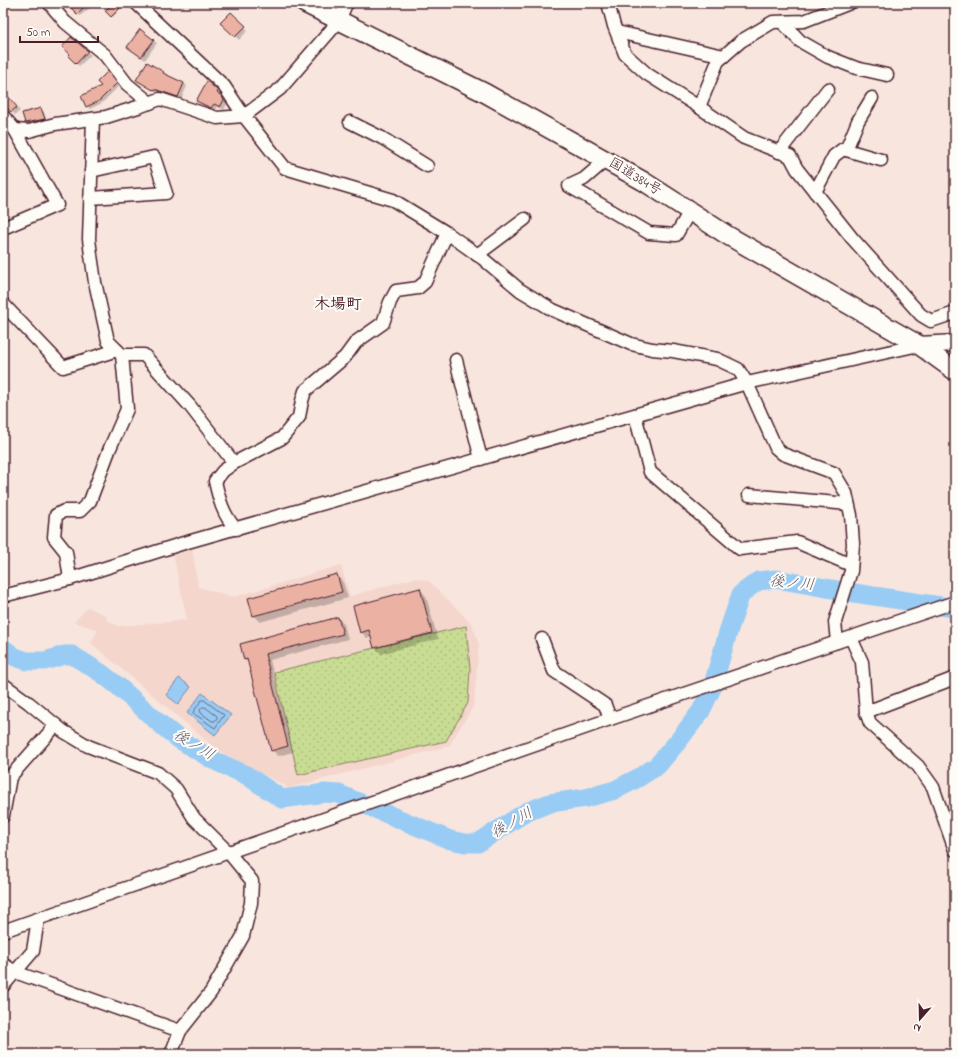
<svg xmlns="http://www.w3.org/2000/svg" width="958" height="1057" font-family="'Indie Flower','Klee One',sans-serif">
	<defs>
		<pattern id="green-dots" width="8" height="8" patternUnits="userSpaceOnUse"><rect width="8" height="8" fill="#c8dd93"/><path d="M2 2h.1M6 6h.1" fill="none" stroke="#adbd7f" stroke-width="1.8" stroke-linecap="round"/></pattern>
	</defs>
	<rect width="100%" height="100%" fill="#f8e6de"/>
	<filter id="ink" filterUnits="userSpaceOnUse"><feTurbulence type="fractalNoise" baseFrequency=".025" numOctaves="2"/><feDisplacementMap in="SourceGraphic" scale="8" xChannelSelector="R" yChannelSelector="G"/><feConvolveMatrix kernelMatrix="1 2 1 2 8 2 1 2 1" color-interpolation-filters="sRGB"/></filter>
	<g filter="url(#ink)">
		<path fill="#f4d6cd" d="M 192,547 L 198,587 L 234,597 L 341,565 L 350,596 L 414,578 L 422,579 L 430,582 L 472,624 L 479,644 L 474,705 L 449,746 L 289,788 L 217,750 L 91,643 L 98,630 L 74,622 L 88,607 L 107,616 L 106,620 L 119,626 L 187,620 L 173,554 Z"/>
		<path fill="url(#green-dots)" stroke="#897e5f" d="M 466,626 L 470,669 L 468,703 L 446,741 L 298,775 L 274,672 Z"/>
		<g fill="#98ccf5" stroke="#7987a4">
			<path d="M 179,678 L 191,687 L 178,704 L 166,695 Z"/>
			<path d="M 202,693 L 231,715 L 215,735 L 187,713 Z"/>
		</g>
		<g fill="#0003">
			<path d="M 68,3 L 96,3 L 80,16 Z"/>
			<path d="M 114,3 L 121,8 L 113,17 L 106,11 Z"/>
			<path d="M 231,13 L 248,30 L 239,40 L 221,23 Z"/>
			<path d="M 140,31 L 157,43 L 145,60 L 131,50 Z"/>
			<path d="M 71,38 L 91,55 L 79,66 L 69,56 L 71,54 Z"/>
			<path d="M 163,72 L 166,75 L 184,83 L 187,86 L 181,100 L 157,91 L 156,92 L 138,80 Z"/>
			<path d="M 111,76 L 119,86 L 102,103 L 90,109 L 87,106 Z"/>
			<path d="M 3,79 L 7,83 L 3,89 Z"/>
			<path d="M 3,91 L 20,111 L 15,115 L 3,101 Z"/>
			<path d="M 218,92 L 227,104 L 224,110 L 217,106 L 215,111 L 201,104 L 198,101 Z"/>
			<path d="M 41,109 L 44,112 L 47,122 L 29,126 L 26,123 Z"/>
			<path d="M 337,575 L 343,582 L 348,598 L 260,622 L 254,615 Z"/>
			<path d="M 420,589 L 426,596 L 438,639 L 381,654 L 375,647 L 372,637 L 367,638 L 361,632 Z"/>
			<path d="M 338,618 L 344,624 L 348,639 L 270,660 L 293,752 L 278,756 L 272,750 L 250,664 L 245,660 Z"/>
		</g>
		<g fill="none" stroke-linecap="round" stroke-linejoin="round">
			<g stroke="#69647c" stroke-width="1">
				<path d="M 202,700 L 204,700 L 224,715 L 215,728 L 193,713 Z"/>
				<path d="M 203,707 L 205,707 L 217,716 L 217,718 L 215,721 L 212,721 L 201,713 L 200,710 Z"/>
			</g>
			<path stroke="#98ccf5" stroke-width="19" d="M 3,648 L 15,657 L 27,661 L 45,661 L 64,655 L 72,655 L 101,673 L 118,686 L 159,723 L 180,740 L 213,760 L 246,775 L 282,799 L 325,793 L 339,794 L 450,840 L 465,843 L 478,843 L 526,812 L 550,803 L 586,798 L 615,790 L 638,778 L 657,766 L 679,740 L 701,711 L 712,688 L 729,629 L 741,594 L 758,581 L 776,579 L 854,593 L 954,608"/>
		</g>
		<g fill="#ebb2a4" stroke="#4a1f2b">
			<path d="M 66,3 L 78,3 L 83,8 L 77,14 Z"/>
			<path d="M 113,3 L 125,3 L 111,17 L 105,11 Z"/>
			<path d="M 231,12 L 246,26 L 235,37 L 220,23 Z"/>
			<path d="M 140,29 L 154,40 L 141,57 L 127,47 Z"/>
			<path d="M 71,37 L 88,51 L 76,64 L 68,56 L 70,54 L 62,47 Z"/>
			<path d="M 147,62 L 164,72 L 163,73 L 184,83 L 178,97 L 154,89 L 153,90 L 136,80 Z"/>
			<path d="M 108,71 L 117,83 L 99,101 L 86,107 L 81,96 L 101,86 L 97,82 Z"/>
			<path d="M 207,81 L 218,91 L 217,93 L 221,95 L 224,100 L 220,107 L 214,104 L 211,108 L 196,101 Z"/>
			<path d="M 3,90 L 17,107 L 11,112 L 3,103 Z"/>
			<path d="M 41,108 L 45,119 L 25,123 L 22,113 Z"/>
			<path d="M 337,574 L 342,592 L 253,616 L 248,598 Z"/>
			<path d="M 420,588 L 432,633 L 374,648 L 369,630 L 360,633 L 353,606 Z"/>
			<path d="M 338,617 L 343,634 L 265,654 L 288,746 L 271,751 L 247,659 L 244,660 L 240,644 Z"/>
		</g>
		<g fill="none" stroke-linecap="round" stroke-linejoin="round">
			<g stroke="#4a1f2b" stroke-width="15">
				<g id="minor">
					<path d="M 49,3 L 65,22 L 105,55 L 127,84 L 150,103"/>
					<path d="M 136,3 L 224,86 L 244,116 L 285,168 L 393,200 L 447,233 L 482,258 L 520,290 L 553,310 L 631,344 L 652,349 L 673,351 L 717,359 L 738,369 L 747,383 L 776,448 L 783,454 L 834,473 L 846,493 L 851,515 L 853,544 L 851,571 L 835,622 L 837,642"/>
					<path d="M 608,3 L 614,26 L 625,54 L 647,74 L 699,107 L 744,138 L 790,156 L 797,169 L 852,238 L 921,315 L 931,321 L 955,313"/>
					<path d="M 782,22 L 800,41 L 828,57 L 856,68 L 887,75"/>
					<path d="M 617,32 L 724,56"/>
					<path d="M 699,107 L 718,61 L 741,41 L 773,22 L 804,21 L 850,3"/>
					<path d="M 3,116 L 15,130 L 57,205 L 3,228"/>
					<path d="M 93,119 L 89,239 L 91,255 L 95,282 L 108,341 L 122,355 L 144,355 L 190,406 L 234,463"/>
					<path d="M 350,122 L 382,138 L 427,166"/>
					<path d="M 15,130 L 29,131 L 55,124 L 106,117 L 141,106 L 160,99 L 217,118 L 244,116 L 280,89 L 339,21 L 346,4 L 348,3"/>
					<path d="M 846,150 L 858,121 L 872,98"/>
					<path d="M 779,152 L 828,89"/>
					<path d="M 606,160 L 584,179 L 569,186 L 649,233 L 676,235 L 690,211"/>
					<path d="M 815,192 L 834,156 L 843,149 L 881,160"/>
					<path d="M 90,198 L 166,193 L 154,157 L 91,171"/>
					<path d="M 477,255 L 525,219"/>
					<path d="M 3,304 L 63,367 L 117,350"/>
					<path d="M 456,360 L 481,459"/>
					<path d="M 635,415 L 650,472 L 740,549 L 797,542 L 851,565"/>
					<path d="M 749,495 L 848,504"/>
					<path d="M 236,529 C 223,515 219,499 215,481 L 223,471 L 234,463 L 282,438 L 299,417 L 302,401 L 305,391 L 345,357 L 356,342 L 383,323 L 390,302 L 396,291 L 418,288 L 425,282 L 447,233"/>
					<path d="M 70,579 L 66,552 L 54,537 L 56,515 L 64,511 L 80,511 L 90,501 L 110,448 L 127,409 L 122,355"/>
					<path d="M 3,596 L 70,579 L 184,543 L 747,383 L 919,345"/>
					<path d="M 851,638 L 862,662 L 866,712 L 870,723 L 918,766 L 933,787 L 955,850"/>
					<path d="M 542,639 L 554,671 L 605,705 L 610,719"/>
					<path d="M 3,684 L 29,703 L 63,731 L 88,746 L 158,773 L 176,789 L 194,818 L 229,853 L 252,881 L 251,903 L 243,936 L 211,992 L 180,1031 L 15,972 L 3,964"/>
					<path d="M 866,712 L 955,678"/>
					<path d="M 3,816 L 10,777 L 56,725"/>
					<path d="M 3,931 L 610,719 L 955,602"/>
					<path d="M 3,986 L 33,951 L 38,919"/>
					<path d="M 171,1054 L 180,1031"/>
				</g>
			</g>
			<g stroke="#4a1f2b" stroke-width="19">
				<path id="major" d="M 919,345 L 955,343"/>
			</g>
			<g stroke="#4a1f2b" stroke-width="21">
				<path id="highway" d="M 304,3 L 485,93 L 643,181 L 727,235 L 919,345 L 955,371"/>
			</g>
			<use href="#minor" stroke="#fdfcf7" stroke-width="12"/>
			<use href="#major" stroke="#fdfcf7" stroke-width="16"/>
			<use href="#highway" stroke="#fdfcf7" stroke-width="18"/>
		</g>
	</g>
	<g text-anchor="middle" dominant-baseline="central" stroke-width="4" stroke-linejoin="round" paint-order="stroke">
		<g font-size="14" fill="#4a1f2b" stroke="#fdfcf7">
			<text transform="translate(635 177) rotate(31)">国道384号</text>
		</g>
		<g font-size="15" font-style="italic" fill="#615368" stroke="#fdfcf7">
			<text transform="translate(792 583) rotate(6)">後ノ川</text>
			<text transform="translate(194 745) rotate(31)">後ノ川</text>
			<text transform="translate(512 823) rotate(-30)">後ノ川</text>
		</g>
		<g font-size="16" font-weight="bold" fill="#4a1f2b" stroke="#fdfcf7">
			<text x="338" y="305">木場町</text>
		</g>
	</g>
	<rect width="958" height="1057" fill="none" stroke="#fdfcf7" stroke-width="16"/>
	<rect x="8" y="8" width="942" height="1041" fill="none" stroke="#4a1f2b" stroke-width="1.5" filter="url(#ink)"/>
	<g transform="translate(920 1019) rotate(200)" stroke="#fdfcf7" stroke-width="3" paint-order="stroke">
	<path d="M0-3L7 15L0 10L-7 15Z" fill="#4a1f2b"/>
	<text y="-6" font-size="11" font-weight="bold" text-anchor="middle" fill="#4a1f2b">N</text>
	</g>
	<path d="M20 36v6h78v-6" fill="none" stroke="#4a1f2b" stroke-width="2"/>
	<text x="26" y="36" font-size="12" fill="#4a1f2b" stroke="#fdfcf7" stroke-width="3" paint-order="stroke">50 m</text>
</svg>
